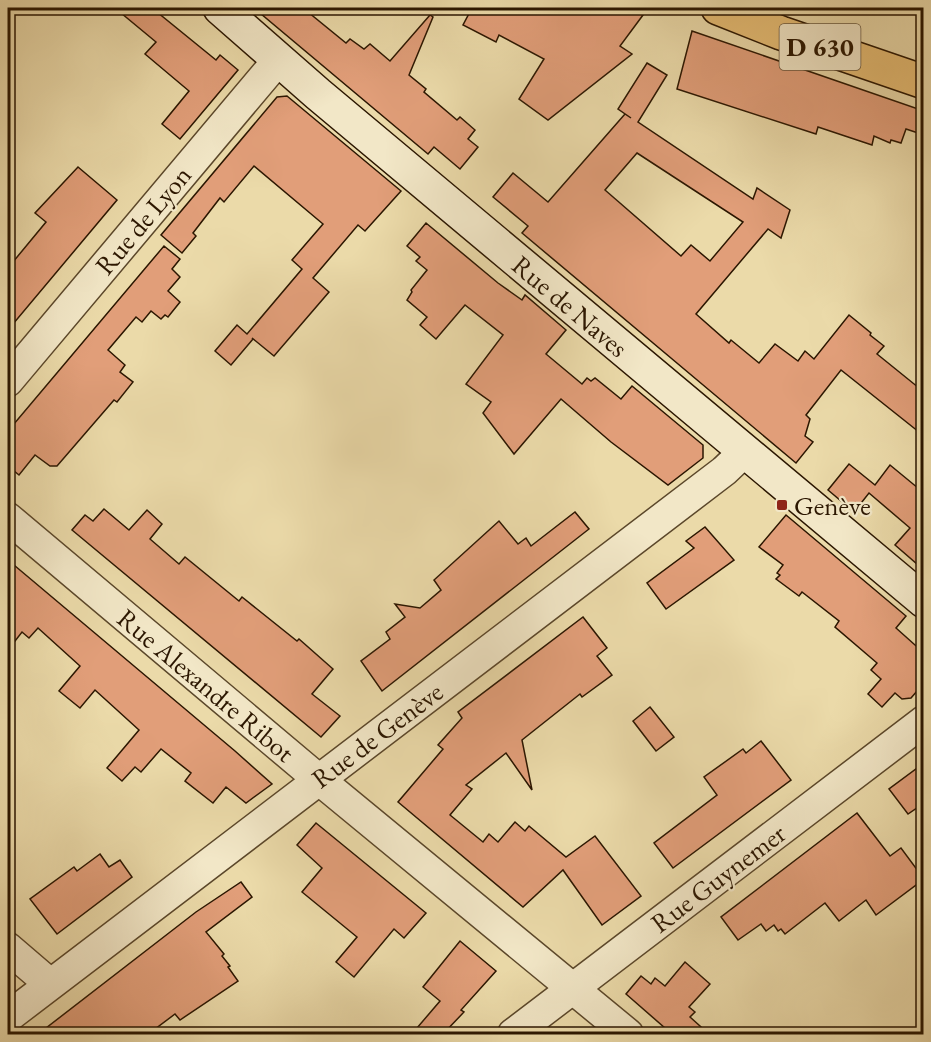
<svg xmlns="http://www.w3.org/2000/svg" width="931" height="1042" font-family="'EB Garamond',serif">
	<rect width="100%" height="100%" fill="#ebdaa9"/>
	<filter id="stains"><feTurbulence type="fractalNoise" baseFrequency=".00333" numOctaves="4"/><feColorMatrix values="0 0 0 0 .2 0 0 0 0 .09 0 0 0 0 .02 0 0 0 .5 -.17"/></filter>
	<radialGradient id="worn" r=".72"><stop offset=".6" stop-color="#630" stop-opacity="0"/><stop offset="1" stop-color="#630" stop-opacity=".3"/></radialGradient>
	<g fill="#e19e79" stroke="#2b1600" stroke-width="1.5" fill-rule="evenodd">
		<path d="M 115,8 L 152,8 L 216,60 L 220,55 L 238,70 L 180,139 L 162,124 L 189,91 L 145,54 L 156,42 Z"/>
		<path d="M 254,8 L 303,8 L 346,43 L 350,39 L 364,49 L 370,44 L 390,61 L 430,15 L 433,17 L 409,75 L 426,89 L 424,92 L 457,120 L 460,117 L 475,130 L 468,139 L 478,147 L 460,169 L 434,147 L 428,154 Z"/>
		<path d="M 472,8 L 623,8 L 643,15 L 620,46 L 632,54 L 548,120 L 519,99 L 544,59 L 499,35 L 496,42 L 463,25 Z"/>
		<path d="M 692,31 L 924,111 L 924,135 L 906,129 L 901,143 L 891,140 L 890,143 L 874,136 L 872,145 L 818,127 L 816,134 L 677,89 Z"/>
		<path d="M 647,63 L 667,75 L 638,122 L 753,199 L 757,188 L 790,210 L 781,238 L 768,229 L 696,314 L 729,343 L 731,340 L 759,363 L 775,344 L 798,361 L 805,351 L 814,359 L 849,315 L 871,333 L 870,335 L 884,346 L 877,354 L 924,392 L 924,436 L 841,370 L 806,415 L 810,419 L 805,436 L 813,442 L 796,463 L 522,233 L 528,226 L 493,197 L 513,173 L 548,202 L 625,114 L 631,118 L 618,109 ZM 637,153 L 743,222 L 710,261 L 691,245 L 681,256 L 605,190 Z"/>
		<path d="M 287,96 L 401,191 L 365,231 L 358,225 L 313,278 L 329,292 L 274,356 L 252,338 L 253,339 L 231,365 L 215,351 L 237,325 L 247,334 L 302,269 L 292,260 L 323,224 L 254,166 L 224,202 L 220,198 L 193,233 L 196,236 L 182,253 L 161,235 L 277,97 Z"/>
		<path d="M 78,167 L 117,200 L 8,330 L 8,268 L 46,222 L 35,213 Z"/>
		<path d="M 426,223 L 498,283 L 522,300 L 525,295 L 566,330 L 546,354 L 582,384 L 587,378 L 591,381 L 595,378 L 621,399 L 632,386 L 703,445 L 703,458 L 668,485 L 611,442 L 561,399 L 514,454 L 483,413 L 491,402 L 466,384 L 503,335 L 465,305 L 436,339 L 420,325 L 427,317 L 407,300 L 412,292 L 411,290 L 427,270 L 416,261 L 420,257 L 407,246 Z"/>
		<path d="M 164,246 L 180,259 L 172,269 L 180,277 L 168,291 L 180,302 L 168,317 L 165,315 L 161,319 L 151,311 L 142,322 L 136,317 L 108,350 L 125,365 L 120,372 L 133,382 L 117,402 L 114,400 L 57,466 L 50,466 L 35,455 L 19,475 L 8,466 L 8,431 Z"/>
		<path d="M 849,464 L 875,485 L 890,465 L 924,493 L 924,570 L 895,545 L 910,528 L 869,493 L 854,512 L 828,490 Z"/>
		<path d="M 104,509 L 129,530 L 147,510 L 162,524 L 150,539 L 179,564 L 185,557 L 239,601 L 242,597 L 297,641 L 299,639 L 333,669 L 312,694 L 340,716 L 321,737 L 72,530 L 85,515 L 93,521 Z"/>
		<path d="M 575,512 L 589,529 L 382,691 L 361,661 L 390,639 L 386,632 L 405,617 L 395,604 L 420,608 L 441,590 L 434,580 L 499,521 L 518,544 L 526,538 L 531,546 Z"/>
		<path d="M 786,515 L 906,616 L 896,628 L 924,653 L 924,683 L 911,698 L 902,699 L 895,693 L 882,707 L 868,694 L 881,679 L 871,670 L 877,663 L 835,627 L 839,621 L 802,592 L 799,596 L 776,579 L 780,575 L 777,573 L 783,565 L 759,547 Z"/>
		<path d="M 705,527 L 734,560 L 666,609 L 647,583 L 694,548 L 686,541 Z"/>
		<path d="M 8,560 L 235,751 L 272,784 L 246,803 L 226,787 L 213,803 L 185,781 L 191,773 L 161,749 L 141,772 L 135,767 L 122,781 L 107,768 L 139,730 L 95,690 L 80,708 L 59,691 L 80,666 L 38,628 L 29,638 L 22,632 L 8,650 Z"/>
		<path d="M 583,617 L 607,648 L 597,656 L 612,675 L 582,697 L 580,694 L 522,740 L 532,790 L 506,753 L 466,785 L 472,789 L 450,815 L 483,842 L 489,834 L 498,842 L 515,822 L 525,831 L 529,826 L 566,857 L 595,836 L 641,896 L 602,925 L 563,870 L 523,907 L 398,802 L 443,749 L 438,745 L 462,718 L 458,712 Z"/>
		<path d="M 650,707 L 674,737 L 656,751 L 633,721 Z"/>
		<path d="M 761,741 L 791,780 L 673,868 L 654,843 L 717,795 L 704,777 L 743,749 L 746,753 Z"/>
		<path d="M 924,763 L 924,803 L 908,814 L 889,789 Z"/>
		<path d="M 857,813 L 890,856 L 901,848 L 924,879 L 876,915 L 866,900 L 839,921 L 825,903 L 785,934 L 781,929 L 778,931 L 774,925 L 766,931 L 761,924 L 738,940 L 721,917 Z"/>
		<path d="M 316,823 L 426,913 L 404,938 L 394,929 L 354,977 L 336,962 L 357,937 L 302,892 L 322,868 L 297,845 Z"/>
		<path d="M 100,854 L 109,867 L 120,860 L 132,877 L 57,934 L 30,899 L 74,867 L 77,871 Z"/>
		<path d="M 241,882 L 252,897 L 206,932 L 224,954 L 222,956 L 230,966 L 228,967 L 238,981 L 180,1020 L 175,1014 L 147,1035 L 37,1035 L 196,912 Z"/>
		<path d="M 460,941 L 496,971 L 461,1010 L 464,1012 L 442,1035 L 411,1035 L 440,1001 L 423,987 Z"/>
		<path d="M 685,962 L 710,984 L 689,1007 L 695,1012 L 690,1017 L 710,1035 L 673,1035 L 626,994 L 641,976 L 651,984 L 655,978 L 665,986 Z"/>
	</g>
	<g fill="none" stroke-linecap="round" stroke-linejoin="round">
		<g stroke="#5b472a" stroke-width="33">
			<g id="minor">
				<path d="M 8,381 L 279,59"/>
				<path d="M 8,518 L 311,773 L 628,1034"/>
				<path d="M 8,948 L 50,984"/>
				<path d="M 8,1017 L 724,471 L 744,452"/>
				<path d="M 513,1034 L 924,721"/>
			</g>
		</g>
		<g stroke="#2b1600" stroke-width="36">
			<path id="secondary" d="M 220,8 L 318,94 L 924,601"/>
		</g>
		<g stroke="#2b1600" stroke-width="36">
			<path id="primary" d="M 718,8 L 781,33 L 924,82"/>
		</g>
		<use href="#minor" stroke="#f2e7c7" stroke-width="30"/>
		<use href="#secondary" stroke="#f2e7c7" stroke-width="33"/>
		<use href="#primary" stroke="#e6bd74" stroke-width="33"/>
	</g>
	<rect fill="#8f2418" stroke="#f2e7c7" stroke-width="2" x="776" y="499" width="12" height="12" rx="3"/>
	<g text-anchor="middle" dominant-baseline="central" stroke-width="4.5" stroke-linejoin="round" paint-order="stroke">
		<rect fill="#f2e7c7" stroke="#67553c" stroke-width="1.5" x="779.5" y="24" width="81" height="46" rx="4.5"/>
		<g font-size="26" font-weight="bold" fill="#2b1600">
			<text x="820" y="47">D 630</text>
		</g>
		<g font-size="27" fill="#2b1600" stroke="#f2e7c7">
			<text transform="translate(143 220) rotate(-50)">Rue de Lyon</text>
			<text transform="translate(570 306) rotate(40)">Rue de Naves</text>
			<text transform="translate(206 685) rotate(40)">Rue Alexandre Ribot</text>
			<text transform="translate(377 735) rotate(-37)">Rue de Genève</text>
			<text transform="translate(718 878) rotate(-37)">Rue Guynemer</text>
		</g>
		<g font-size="27" fill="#2b1600" stroke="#f2e7c7" text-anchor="start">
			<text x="794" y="505">Genève</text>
		</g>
	</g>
	<rect width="931" height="1042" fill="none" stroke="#ebdaa9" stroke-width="30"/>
	<rect x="9" y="9" width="913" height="1024" fill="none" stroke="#2b1600" stroke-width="3"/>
	<rect x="15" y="15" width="901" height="1012" fill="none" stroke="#2b1600" stroke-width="1.5"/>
	<rect width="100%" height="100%" filter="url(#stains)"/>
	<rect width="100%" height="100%" fill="url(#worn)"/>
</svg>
